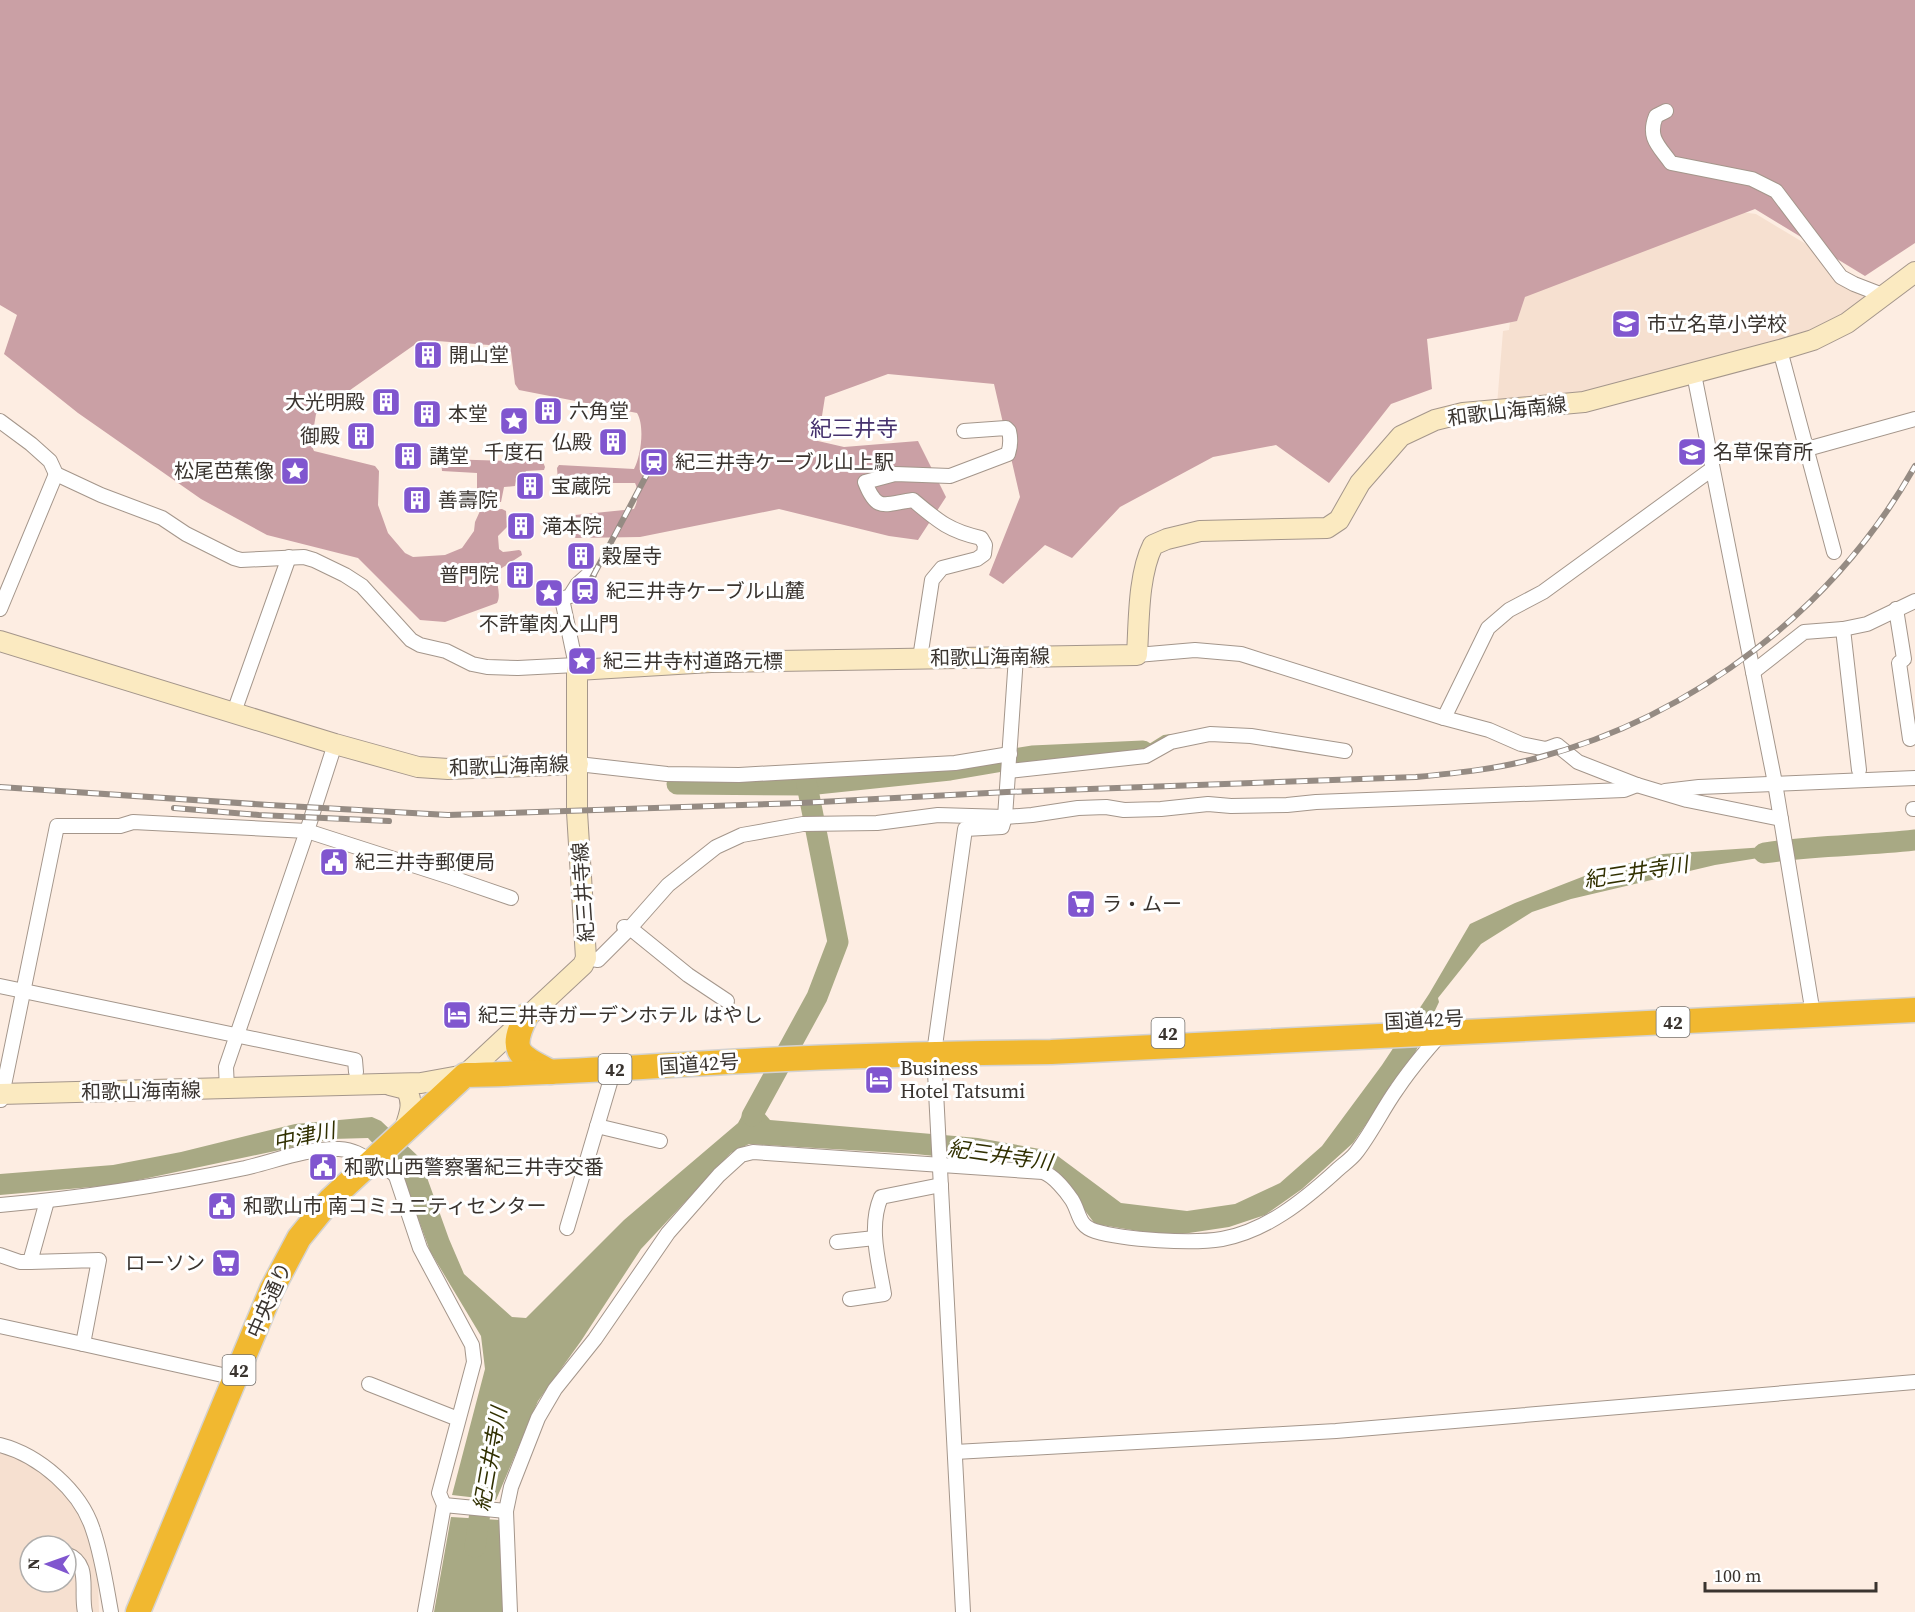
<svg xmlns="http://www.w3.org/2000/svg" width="1915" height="1612" font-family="'Source Serif 4','Noto Sans JP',serif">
	<rect width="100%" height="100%" fill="#fdede2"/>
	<g fill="#f6e0d0" fill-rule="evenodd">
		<path d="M 1717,209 L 1756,214 L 1806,244 L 1833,274 L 1875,297 L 1808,337 L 1607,393 L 1497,405 L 1503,331 L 1509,330 L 1512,307 L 1555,275 Z"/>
		<path d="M 0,1452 L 12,1454 L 47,1474 L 77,1510 L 90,1541 L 98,1581 L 99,1612 L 0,1612 ZM 30,1546 L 66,1546 L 66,1582 L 30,1582 Z"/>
	</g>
	<g fill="#caa0a5">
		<path d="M 0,0 L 1915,0 L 1915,243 L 1865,276 L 1755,209 L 1525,297 L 1517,321 L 1427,339 L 1432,389 L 1391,404 L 1329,483 L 1276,445 L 1213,457 L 1120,507 L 1072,558 L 1045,545 L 1003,584 L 989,575 L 1020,497 L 994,384 L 888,374 L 825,397 L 818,441 L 844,447 L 918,441 L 946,497 L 918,540 L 889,536 L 779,509 L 640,537 L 576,538 L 571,535 L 570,519 L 575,515 L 634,509 C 638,502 639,490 635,483 L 561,483 L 558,481 L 557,468 L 559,465 L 634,469 C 641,456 645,426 637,413 L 519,390 L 515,384 L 511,352 L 502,346 L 424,340 L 417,343 L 316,414 L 311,444 L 314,451 L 375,466 L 379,471 L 378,505 L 388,533 L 405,553 L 413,557 L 445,555 L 462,548 L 474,531 L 475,522 L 480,511 L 502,509 L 506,511 L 507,527 L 498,536 L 499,549 L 503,552 L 519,550 L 521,551 L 522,555 L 497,571 C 495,582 502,594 497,603 L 445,622 L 420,620 L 358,558 L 267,535 L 201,499 L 78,413 L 4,354 L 17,315 L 0,305 Z"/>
		<path d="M 443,459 L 543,462 L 545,467 L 544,470 L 526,471 L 522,479 L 516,481 L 515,486 L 504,487 L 501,502 L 479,502 L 477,500 L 477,473 L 442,471 L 441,460 Z"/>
	</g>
	<g fill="#a8a984">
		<path d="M 1780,846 L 1777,855 L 1715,865 L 1571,899 L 1532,912 L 1481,944 L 1438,998 L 1439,1002 L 1414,1055 L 1353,1143 L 1302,1189 L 1265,1215 L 1229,1227 L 1169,1236 L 1095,1224 L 1053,1168 L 915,1154 L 749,1144 L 731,1153 L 641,1249 L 581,1341 L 538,1401 L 496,1500 L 452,1495 L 485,1369 L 481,1336 L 430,1251 L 402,1175 L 368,1138 L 332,1139 L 115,1185 L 0,1195 L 0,1174 L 113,1165 L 181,1152 L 295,1124 L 372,1117 L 381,1121 L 420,1158 L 449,1239 L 464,1274 L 512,1317 L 526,1318 L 624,1220 L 738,1123 L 757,1088 L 774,1092 L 764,1113 L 770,1120 L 978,1138 L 1051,1151 L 1121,1203 L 1187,1211 L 1235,1204 L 1280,1183 L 1322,1146 L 1382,1065 L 1429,994 L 1470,924 L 1515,903 L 1587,875 L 1663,854 Z"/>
		<path d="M 451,1517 L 500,1520 L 503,1612 L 434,1612 Z"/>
	</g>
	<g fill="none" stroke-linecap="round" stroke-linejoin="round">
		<path stroke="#a8a984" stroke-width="4" d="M 1148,747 L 1164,737 L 1171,736"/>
		<g stroke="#a8a984" stroke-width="21">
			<path d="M 677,784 L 807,785 L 950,770 L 1032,756 L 1143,751"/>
			<path d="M 1764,853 C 1814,845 1865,846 1915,840"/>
			<path d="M 752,1116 L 817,997 L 838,942 L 807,785"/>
			<path d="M 475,1547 L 486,1471"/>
		</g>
		<g stroke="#a4968b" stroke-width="16">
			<g id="street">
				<path d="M 1666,111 L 1656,116 C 1647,138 1659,146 1671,163 L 1752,179 L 1776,191 L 1841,277 L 1854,284 L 1885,296"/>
				<path d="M 1780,350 L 1834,552"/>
				<path d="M 1694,374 L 1775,783 L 1813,1014"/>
				<path d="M 0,421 L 31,444 L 50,461 L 56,474 L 101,495 L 162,518 L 186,534 L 234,558 L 241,560 L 304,557 L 314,560 L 345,575 L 362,586 L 411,640 L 420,645 L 446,651 L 472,664 L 487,667 L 518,668 L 576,665"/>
				<path d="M 1807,449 L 1915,419"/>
				<path d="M 0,609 L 56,474"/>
				<path d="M 1896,609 L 1904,659 L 1899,663 L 1910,739"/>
				<path d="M 1843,629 L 1859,770"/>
				<path d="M 1137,655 L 1195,650 L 1241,654 L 1444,718 L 1489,730 L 1521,744 L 1546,749 L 1557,745 L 1578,762 L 1637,785 L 1687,800 L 1781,819"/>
				<path d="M 920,658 L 932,580 L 942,568 L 977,559 L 984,554 L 985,545 L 981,538 C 949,531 938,521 913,500 C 884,504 877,513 865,482 L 895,474 L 950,476 L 1008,454 C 1011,445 1011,439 1009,431 L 1006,428 L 964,431"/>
				<path d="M 577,670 L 562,599 L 570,596 L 577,585 L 589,574"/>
				<path d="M 1753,672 L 1804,632 L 1843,629 L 1867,624 L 1915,601"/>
				<path d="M 234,712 L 289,557"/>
				<path d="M 1444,718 L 1488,628 L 1509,610 L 1543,592 L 1712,469"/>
				<path d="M 578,764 L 667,774 L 739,775 L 955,763 L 1010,754"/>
				<path d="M 1009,771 L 1146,756 L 1171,742 L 1210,734 L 1251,736 L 1345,751"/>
				<path d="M 1665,791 L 1699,787 L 1915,778"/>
				<path d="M 1913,809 L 1915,809"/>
				<path d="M 624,927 L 630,928 L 688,975 L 727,1001"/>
				<path d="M 586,958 L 598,960 L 630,928 L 668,885 L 716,847 L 742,835 L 803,824 L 877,823 L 938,815 L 1005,817 L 1032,815 L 1078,808 L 1106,807 L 1124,810 L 1161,809 L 1208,804 L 1231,806 L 1287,805 L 1316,802 L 1624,790 L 1637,785"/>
				<path d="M 0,986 L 355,1060 L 356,1072"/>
				<path d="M 227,1089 L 226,1067 L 307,831 L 335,744"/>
				<path d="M 1,1100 L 57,826 L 120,826 L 133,822 L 307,831 L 450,877 L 511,898"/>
				<path d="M 597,1126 L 660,1141"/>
				<path d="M 377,1158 L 396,1176 L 420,1248 L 472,1345 L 474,1362 L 439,1493 L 444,1505 L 425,1612"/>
				<path d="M 47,1201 L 30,1262 L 99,1260 L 83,1344 L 236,1378"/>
				<path d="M 0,1205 C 82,1198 164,1185 245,1168 C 275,1161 307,1148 339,1149 C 353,1150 361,1154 371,1163"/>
				<path d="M 567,1228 L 614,1069"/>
				<path d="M 837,1242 L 875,1238"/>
				<path d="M 0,1255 L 20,1262 L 30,1262"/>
				<path d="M 850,1299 L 884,1294 C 879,1263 868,1227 881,1197 L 941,1185"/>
				<path d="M 0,1326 L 83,1344"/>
				<path d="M 369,1384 L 458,1419"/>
				<path d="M 0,1445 C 39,1455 81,1491 93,1530 C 102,1556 106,1585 111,1612"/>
				<path d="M 955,1452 L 1336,1431 L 1915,1382"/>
				<path d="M 444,1505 L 506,1511"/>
				<path d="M 66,1554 C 92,1563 80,1591 85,1612"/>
				<path d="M 510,1612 L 506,1511 L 511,1487 L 538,1418 L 555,1389 L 595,1339 L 668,1233 L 719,1175 L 741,1155 L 753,1152 L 1043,1172 C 1054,1176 1066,1191 1072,1200 C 1080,1213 1078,1226 1095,1231 C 1125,1240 1192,1244 1222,1239 C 1266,1231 1303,1201 1335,1172 C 1341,1166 1349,1161 1355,1154 C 1371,1134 1382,1110 1397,1089 C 1414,1064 1434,1041 1455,1019"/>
				<path d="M 963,1612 L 934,1053 L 965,829 L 1002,827 L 1005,817 L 1016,657"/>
			</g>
		</g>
		<g stroke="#a4968b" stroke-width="22">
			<g id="secondary">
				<path d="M 0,641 L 335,744 L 418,767 L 448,769 L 578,764"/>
				<path d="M 465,1075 L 583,965 L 586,958 L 577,812 L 577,670 L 711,662 L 1137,655 C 1139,621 1138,575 1153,545 L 1167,539 L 1200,531 L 1327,528 L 1339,520 L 1360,483 L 1401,436 L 1435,420 L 1463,413 L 1584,402 L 1780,350 L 1813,340 L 1847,323 L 1915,272"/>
				<path d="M 390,1085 L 406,1089 C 416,1106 407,1117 404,1133"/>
				<path d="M 0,1094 L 421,1083 L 465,1075"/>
			</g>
		</g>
		<g stroke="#d4d2d1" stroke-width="27">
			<g id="highway">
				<path d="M 526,1016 C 508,1053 520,1056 551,1072"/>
				<path d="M 138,1612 L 272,1289 L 299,1238 L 330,1200 L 465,1075 C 565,1073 665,1065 764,1060 C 860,1055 955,1053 1051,1052 L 1915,1010"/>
			</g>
		</g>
		<use href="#street" stroke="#fff" stroke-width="14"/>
		<use href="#secondary" stroke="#fbeac1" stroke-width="20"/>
		<use href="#highway" stroke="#f1b830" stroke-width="24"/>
		<g stroke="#958b83" stroke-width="6">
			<g id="rail">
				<path d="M 583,595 L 653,463"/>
				<path d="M 0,787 L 269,805 L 448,815 L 801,803 L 1007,792 L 1416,777 C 1457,773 1498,769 1537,758 C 1695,716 1835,608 1915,466"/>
				<path d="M 174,808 L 259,815 L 389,821"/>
			</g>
		</g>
		<use href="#rail" stroke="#fff" stroke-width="4" stroke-dasharray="11" stroke-linecap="butt"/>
	</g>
	<defs>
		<g id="school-square" transform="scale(1.5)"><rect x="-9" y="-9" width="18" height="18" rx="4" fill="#8056cf" stroke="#fff"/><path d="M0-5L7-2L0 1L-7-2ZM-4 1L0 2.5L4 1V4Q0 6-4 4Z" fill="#fff"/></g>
		<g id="building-square" transform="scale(1.5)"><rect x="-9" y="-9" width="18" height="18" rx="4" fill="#8056cf" stroke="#fff"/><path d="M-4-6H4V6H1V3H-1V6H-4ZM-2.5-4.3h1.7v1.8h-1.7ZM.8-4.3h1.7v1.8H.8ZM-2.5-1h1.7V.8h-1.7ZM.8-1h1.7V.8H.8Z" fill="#fff"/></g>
		<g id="sight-square" transform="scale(1.5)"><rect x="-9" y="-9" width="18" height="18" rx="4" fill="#8056cf" stroke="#fff"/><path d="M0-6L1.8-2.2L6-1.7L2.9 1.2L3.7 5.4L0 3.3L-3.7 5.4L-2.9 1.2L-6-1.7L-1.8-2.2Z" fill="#fff"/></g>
		<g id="station-square" transform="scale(1.5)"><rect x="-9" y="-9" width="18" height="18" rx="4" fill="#8056cf" stroke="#fff"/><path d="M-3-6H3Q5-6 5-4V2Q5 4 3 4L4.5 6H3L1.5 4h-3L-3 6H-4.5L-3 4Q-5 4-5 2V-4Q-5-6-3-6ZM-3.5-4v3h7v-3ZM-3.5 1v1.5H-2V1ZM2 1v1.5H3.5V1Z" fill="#fff"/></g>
		<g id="civic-square" transform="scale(1.5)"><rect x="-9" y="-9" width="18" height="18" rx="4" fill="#8056cf" stroke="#fff"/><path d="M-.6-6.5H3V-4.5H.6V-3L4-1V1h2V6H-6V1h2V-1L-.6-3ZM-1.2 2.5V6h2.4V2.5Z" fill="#fff"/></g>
		<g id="supermarket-square" transform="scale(1.5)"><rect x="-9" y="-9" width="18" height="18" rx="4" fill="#8056cf" stroke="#fff"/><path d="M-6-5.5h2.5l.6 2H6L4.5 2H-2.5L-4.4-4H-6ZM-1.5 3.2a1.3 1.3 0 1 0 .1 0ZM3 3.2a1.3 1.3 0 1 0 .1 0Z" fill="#fff"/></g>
		<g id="hotel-square" transform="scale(1.5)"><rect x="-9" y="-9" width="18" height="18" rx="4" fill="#8056cf" stroke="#fff"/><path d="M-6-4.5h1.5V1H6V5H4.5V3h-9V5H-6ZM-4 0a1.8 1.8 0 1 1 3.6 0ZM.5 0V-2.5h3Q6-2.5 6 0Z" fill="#fff"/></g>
	</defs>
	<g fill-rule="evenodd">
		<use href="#school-square" x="1626" y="324"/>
		<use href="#building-square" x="428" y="355"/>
		<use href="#building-square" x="386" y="402"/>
		<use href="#building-square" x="548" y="411"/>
		<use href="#building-square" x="427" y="414"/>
		<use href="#sight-square" x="514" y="421"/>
		<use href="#building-square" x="361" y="436"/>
		<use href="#building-square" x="613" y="442"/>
		<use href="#school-square" x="1692" y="452"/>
		<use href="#building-square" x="408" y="456"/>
		<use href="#station-square" x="654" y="462"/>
		<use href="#sight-square" x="295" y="471"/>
		<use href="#building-square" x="530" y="486"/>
		<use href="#building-square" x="417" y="500"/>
		<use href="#building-square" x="521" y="526"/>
		<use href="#building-square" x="581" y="556"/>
		<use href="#building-square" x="520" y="575"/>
		<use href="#station-square" x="585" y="591"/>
		<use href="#sight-square" x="549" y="593"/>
		<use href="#sight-square" x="582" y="661"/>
		<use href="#civic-square" x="334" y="862"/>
		<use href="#supermarket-square" x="1081" y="904"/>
		<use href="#hotel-square" x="457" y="1015"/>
		<use href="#hotel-square" x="879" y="1080"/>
		<use href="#civic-square" x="323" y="1167"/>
		<use href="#civic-square" x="222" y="1206"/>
		<use href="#supermarket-square" x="226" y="1263"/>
	</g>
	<g text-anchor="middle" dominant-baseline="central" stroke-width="6" stroke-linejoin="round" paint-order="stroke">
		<g fill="#fff" stroke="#75716d" stroke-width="1.5">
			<rect x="1656.5" y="1007" width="33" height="30" rx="4.5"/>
			<rect x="1151.5" y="1018" width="33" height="30" rx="4.5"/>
			<rect x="598.5" y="1054" width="33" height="30" rx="4.5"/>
			<rect x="222.5" y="1355" width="33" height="30" rx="4.5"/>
		</g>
		<g font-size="18" font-weight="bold" fill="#3a342f">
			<text x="1673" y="1022">42</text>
			<text x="1168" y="1033">42</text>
			<text x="615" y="1069">42</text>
			<text x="239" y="1370">42</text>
		</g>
		<g font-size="20" fill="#3a342f" stroke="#fff" text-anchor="start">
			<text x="1647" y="324">市立名草小学校</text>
			<text x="449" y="355">開山堂</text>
			<text x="365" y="402" text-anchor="end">大光明殿</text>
			<text x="569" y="411">六角堂</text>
			<text x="448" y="414">本堂</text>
			<text x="340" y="436" text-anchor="end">御殿</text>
			<text x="592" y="442" text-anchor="end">仏殿</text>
			<text x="514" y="452" text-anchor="middle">千度石</text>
			<text x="1713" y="452">名草保育所</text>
			<text x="429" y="456">講堂</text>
			<text x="675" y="462">紀三井寺ケーブル山上駅</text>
			<text x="274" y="471" text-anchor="end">松尾芭蕉像</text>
			<text x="551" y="486">宝蔵院</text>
			<text x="438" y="500">善壽院</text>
			<text x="542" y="526">滝本院</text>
			<text x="602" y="556">穀屋寺</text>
			<text x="499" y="575" text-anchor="end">普門院</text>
			<text x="606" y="591">紀三井寺ケーブル山麓</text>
			<text x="549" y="624" text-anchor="middle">不許葷肉入山門</text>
			<text x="603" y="661">紀三井寺村道路元標</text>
			<text x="355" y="862">紀三井寺郵便局</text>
			<text x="1102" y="904">ラ・ムー</text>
			<text x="478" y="1015">紀三井寺ガーデンホテル はやし</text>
			<text x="900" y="1068">Business<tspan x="900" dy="23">Hotel Tatsumi</tspan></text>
			<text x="344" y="1167">和歌山西警察署紀三井寺交番</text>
			<text x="243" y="1206">和歌山市 南コミュニティセンター</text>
			<text x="205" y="1263" text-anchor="end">ローソン</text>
		</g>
		<g font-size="20" fill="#3a342f" stroke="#fff">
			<text transform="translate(1507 411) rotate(-7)">和歌山海南線</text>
			<text transform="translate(990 657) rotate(-1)">和歌山海南線</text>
			<text transform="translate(509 766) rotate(-2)">和歌山海南線</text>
			<text transform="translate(583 892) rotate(-94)">紀三井寺線</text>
			<text transform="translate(1424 1020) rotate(-3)">国道42号</text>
			<text transform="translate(699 1064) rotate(-4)">国道42号</text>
			<text transform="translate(141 1091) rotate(-1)">和歌山海南線</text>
			<text transform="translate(269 1300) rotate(-66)">中央通り</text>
		</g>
		<g font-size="21" font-style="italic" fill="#313000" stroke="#fff">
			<text transform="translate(1636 872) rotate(-9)">紀三井寺川</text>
			<text transform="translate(304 1136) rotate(-12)">中津川</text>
			<text transform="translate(1000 1155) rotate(8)">紀三井寺川</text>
			<text transform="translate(490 1459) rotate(-80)">紀三井寺川</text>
		</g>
		<g font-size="22" fill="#45316d" stroke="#fff">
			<text x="854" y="428">紀三井寺</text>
		</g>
	</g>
	<g transform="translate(48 1564) rotate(271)"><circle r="28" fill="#ffffff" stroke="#b0aeac" stroke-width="1.5"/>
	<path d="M0-4.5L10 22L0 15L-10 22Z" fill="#8056cf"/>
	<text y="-9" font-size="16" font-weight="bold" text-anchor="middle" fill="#3a342f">N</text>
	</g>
	<path d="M1705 1582v9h171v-9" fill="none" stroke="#3a342f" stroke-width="3"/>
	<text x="1714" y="1582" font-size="18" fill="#3a342f" stroke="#ffffff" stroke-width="4.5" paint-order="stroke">100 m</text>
</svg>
